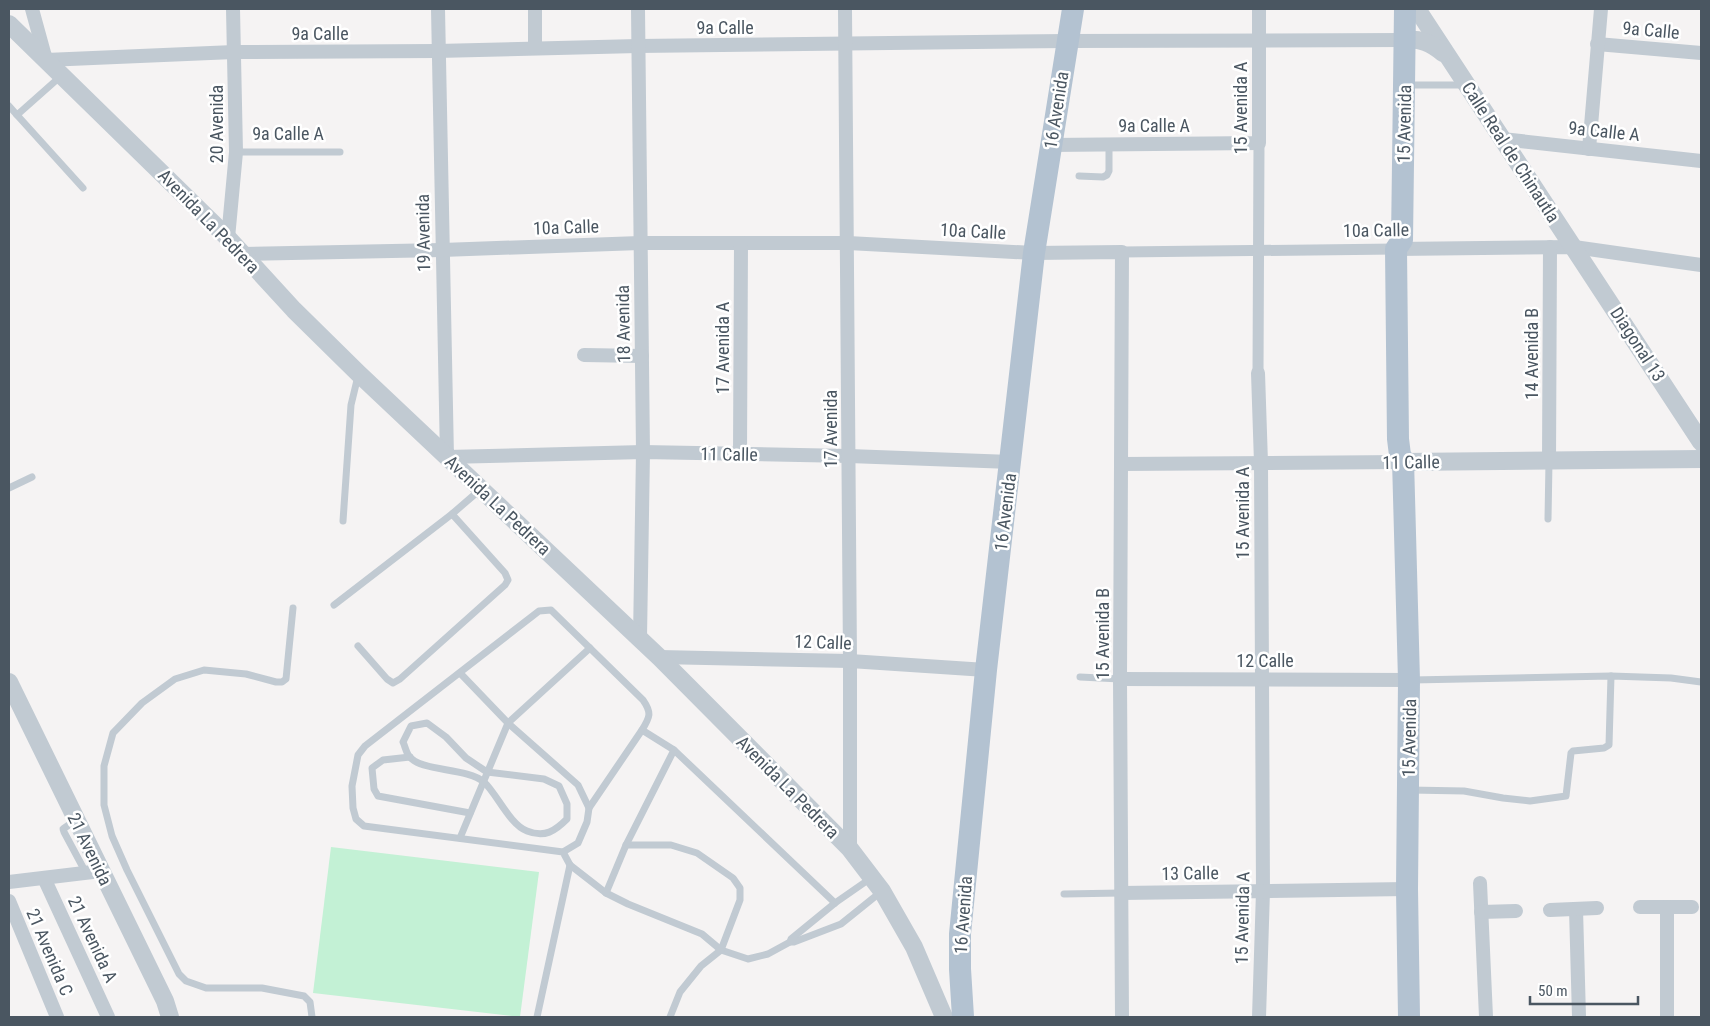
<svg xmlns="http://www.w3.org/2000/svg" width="1710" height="1026" font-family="'Roboto Condensed',sans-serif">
	<rect width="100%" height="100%" fill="#f5f3f3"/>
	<path fill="#c3f1d5" d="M 331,847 L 539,872 L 520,1017 L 313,993 Z"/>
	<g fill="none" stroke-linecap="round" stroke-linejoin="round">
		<g stroke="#c1cad2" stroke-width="7">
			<path d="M 1408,85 L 1465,85"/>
			<path d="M 9,106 L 17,115 L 61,76"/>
			<path d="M 17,115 L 83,188"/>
			<path d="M 236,152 L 340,152"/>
			<path d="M 1079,176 L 1103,177 L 1107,175 L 1109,171 L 1109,144"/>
			<path d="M 9,488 L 32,477"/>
			<path d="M 1548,519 L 1549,462"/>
			<path d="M 343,521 L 351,405 L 358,376"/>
			<path d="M 334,605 L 452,514 L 481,489"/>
			<path d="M 293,608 L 286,679 L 282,682 L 276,682 L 246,674 L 204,670 L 175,679 L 142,703 L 113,733 L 104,766 L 104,805 L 112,836 L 127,870 L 179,974 L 186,981 L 206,988 L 262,988 L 304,996 L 310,1002 L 312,1017"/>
			<path d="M 358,646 L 387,679 L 393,683 L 400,679 L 505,585 L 508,580 L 505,573 L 452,514"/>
			<path d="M 460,673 L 508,723 L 578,785 L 589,808 L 587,822 L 578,843 L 563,852"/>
			<path d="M 1080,677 L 1120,679"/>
			<path d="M 1412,680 L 1611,676 L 1671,678 L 1701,682"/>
			<path d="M 427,723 L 446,737 L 466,758 L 487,772 L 544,779 L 559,786 L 567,804 L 567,819 C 555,831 545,838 527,831 C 510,825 497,794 484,782 C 466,767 420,772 409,756 C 406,752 405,746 403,742 L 411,726 Z"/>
			<path d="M 642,730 C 650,717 652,713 643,700 L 551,610 L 539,611 L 365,746 L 358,755 L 352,786 L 353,808 L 356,819 L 364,826 L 563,852 L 570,865 L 606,893 L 628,904 L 702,934 L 721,950 L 748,959 L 768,954 L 790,942 L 794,942 L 841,924 L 882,891"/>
			<path d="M 410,757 L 383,760 L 372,768 L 374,789 L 378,796 L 470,813"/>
			<path d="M 1410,790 L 1464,791 L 1503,798 L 1530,801 L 1566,796 L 1571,753 L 1573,751 L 1604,748 L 1609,745 L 1611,676"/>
			<path d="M 589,808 L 642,730 L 674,750 L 835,903"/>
			<path d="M 76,820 L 63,829 L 64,832 L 86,873"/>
			<path d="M 460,838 L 508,723 L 590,648"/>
			<path d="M 626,845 L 671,845 L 697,853 L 733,878 L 740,888 L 740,900 L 721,950 L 701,966 L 680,992 L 670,1017"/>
			<path d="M 606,893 L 626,845 L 674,750"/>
			<path d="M 1064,894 L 1121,893"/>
			<path d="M 790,942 L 791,939 L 835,903 L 871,878"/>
			<path d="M 537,1017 L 570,865"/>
		</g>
		<g stroke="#c1cad2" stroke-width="11">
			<path d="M 1122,252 L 1396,249"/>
			<path d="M 1258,373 L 1259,143"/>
		</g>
		<g stroke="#c1cad2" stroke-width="14">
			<path d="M 32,9 L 46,60 L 234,52 L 437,51 L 638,46 L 1067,41 L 1404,40"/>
			<path d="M 438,9 L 447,457 L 643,452 L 849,456 L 1011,462"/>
			<path d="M 535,9 L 535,48"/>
			<path d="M 638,9 L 643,452 L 640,638"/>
			<path d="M 845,9 L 850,661 L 850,849"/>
			<path d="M 1597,44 L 1701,53"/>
			<path d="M 1502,139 L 1701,161"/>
			<path d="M 1050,145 L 1259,143 L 1259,9"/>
			<path d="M 1589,149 L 1601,9"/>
			<path d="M 228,238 L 236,152 L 233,9"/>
			<path d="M 1396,249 L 1574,247 L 1701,265"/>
			<path d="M 241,254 L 442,250 L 640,243 L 848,243 L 1034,253 L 1122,252 L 1120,679 L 1122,1017"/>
			<path d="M 584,355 L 642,356"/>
			<path d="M 1258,373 L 1261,463 L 1263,891 L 1259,1017"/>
			<path d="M 740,454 L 741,243"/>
			<path d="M 1549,461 L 1550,247"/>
			<path d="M 1122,464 L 1403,462"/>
			<path d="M 659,657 L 850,661 L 986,670"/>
			<path d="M 1120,679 L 1409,680"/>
			<path d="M 44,878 L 108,1017"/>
			<path d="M 9,882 L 101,871"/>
			<path d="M 1480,883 L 1486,1017"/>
			<path d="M 1121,893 L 1407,889"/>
			<path d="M 9,901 L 57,1017"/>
			<path d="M 1640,907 L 1692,907"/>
			<path d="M 1576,909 L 1579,1017"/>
			<path d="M 1550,910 L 1597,908"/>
			<path d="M 1481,912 L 1516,911"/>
			<path d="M 1667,1017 L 1667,907"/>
		</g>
		<g stroke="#c1cad2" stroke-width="18">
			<path d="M 1417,9 L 1701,442"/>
			<path d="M 9,24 L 228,238 L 294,310 L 358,373 L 659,657 L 850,849 L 882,891 L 914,947 L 944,1017"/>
			<path d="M 1404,40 C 1420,38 1431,43 1443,53"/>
			<path d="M 1403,462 L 1701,459"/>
			<path d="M 9,682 L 165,1001 L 170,1017"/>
		</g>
		<g stroke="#b3c2d1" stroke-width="22">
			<path d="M 1405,9 L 1402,240 L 1396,249 L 1398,439 L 1400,455 L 1403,460 L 1409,680 L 1407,889 L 1409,1017"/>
			<path d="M 963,1017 L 960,969 L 960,934 L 986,670 L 1034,253 L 1073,9"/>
		</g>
	</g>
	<g text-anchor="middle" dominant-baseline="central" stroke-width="5" stroke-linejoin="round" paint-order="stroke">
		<g font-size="18" fill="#4a5661" stroke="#fff">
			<text x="725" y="27">9a Calle</text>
			<text transform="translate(1651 30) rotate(5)">9a Calle</text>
			<text x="320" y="33">9a Calle</text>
			<text transform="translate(1240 108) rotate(-90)">15 Avenida A</text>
			<text transform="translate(1056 110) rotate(-81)">16 Avenida</text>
			<text transform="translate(216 124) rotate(-90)">20 Avenida</text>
			<text transform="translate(1404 124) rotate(-89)">15 Avenida</text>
			<text x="1154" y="125">9a Calle A</text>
			<text transform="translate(1604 131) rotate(6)">9a Calle A</text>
			<text x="288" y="133">9a Calle A</text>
			<text transform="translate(1511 152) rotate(57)">Calle Real de Chinautla</text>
			<text transform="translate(209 221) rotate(46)">Avenida La Pedrera</text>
			<text transform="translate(566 227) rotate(-2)">10a Calle</text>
			<text transform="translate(1376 230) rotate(-1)">10a Calle</text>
			<text transform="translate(973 231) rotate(3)">10a Calle</text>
			<text transform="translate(423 233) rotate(-91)">19 Avenida</text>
			<text transform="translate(623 324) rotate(-91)">18 Avenida</text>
			<text transform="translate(1638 344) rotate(57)">Diagonal 13</text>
			<text transform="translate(722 348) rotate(-90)">17 Avenida A</text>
			<text transform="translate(1531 354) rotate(-90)">14 Avenida B</text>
			<text transform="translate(830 429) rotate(-90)">17 Avenida</text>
			<text transform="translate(729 454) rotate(1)">11 Calle</text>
			<text transform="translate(1411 462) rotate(-1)">11 Calle</text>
			<text transform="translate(498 505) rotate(43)">Avenida La Pedrera</text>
			<text transform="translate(1005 512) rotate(-83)">16 Avenida</text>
			<text transform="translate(1242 513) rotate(-90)">15 Avenida A</text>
			<text transform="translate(1102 634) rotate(-90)">15 Avenida B</text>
			<text transform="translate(823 642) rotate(2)">12 Calle</text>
			<text x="1265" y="660">12 Calle</text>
			<text transform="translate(1409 738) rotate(-89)">15 Avenida</text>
			<text transform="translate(788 787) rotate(45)">Avenida La Pedrera</text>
			<text transform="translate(90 849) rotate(64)">21 Avenida</text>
			<text transform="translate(1190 873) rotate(-1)">13 Calle</text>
			<text transform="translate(963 915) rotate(-86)">16 Avenida</text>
			<text transform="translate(1242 918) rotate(-89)">15 Avenida A</text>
			<text transform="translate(93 939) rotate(65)">21 Avenida A</text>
			<text transform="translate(50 952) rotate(67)">21 Avenida C</text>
		</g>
	</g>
	<rect width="1710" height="1026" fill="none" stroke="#4a5661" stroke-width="20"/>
	<path d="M1530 996v8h108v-8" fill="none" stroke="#4a5661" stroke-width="2.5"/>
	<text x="1538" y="996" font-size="15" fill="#4a5661" stroke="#ffffff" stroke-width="4" paint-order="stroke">50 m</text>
</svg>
